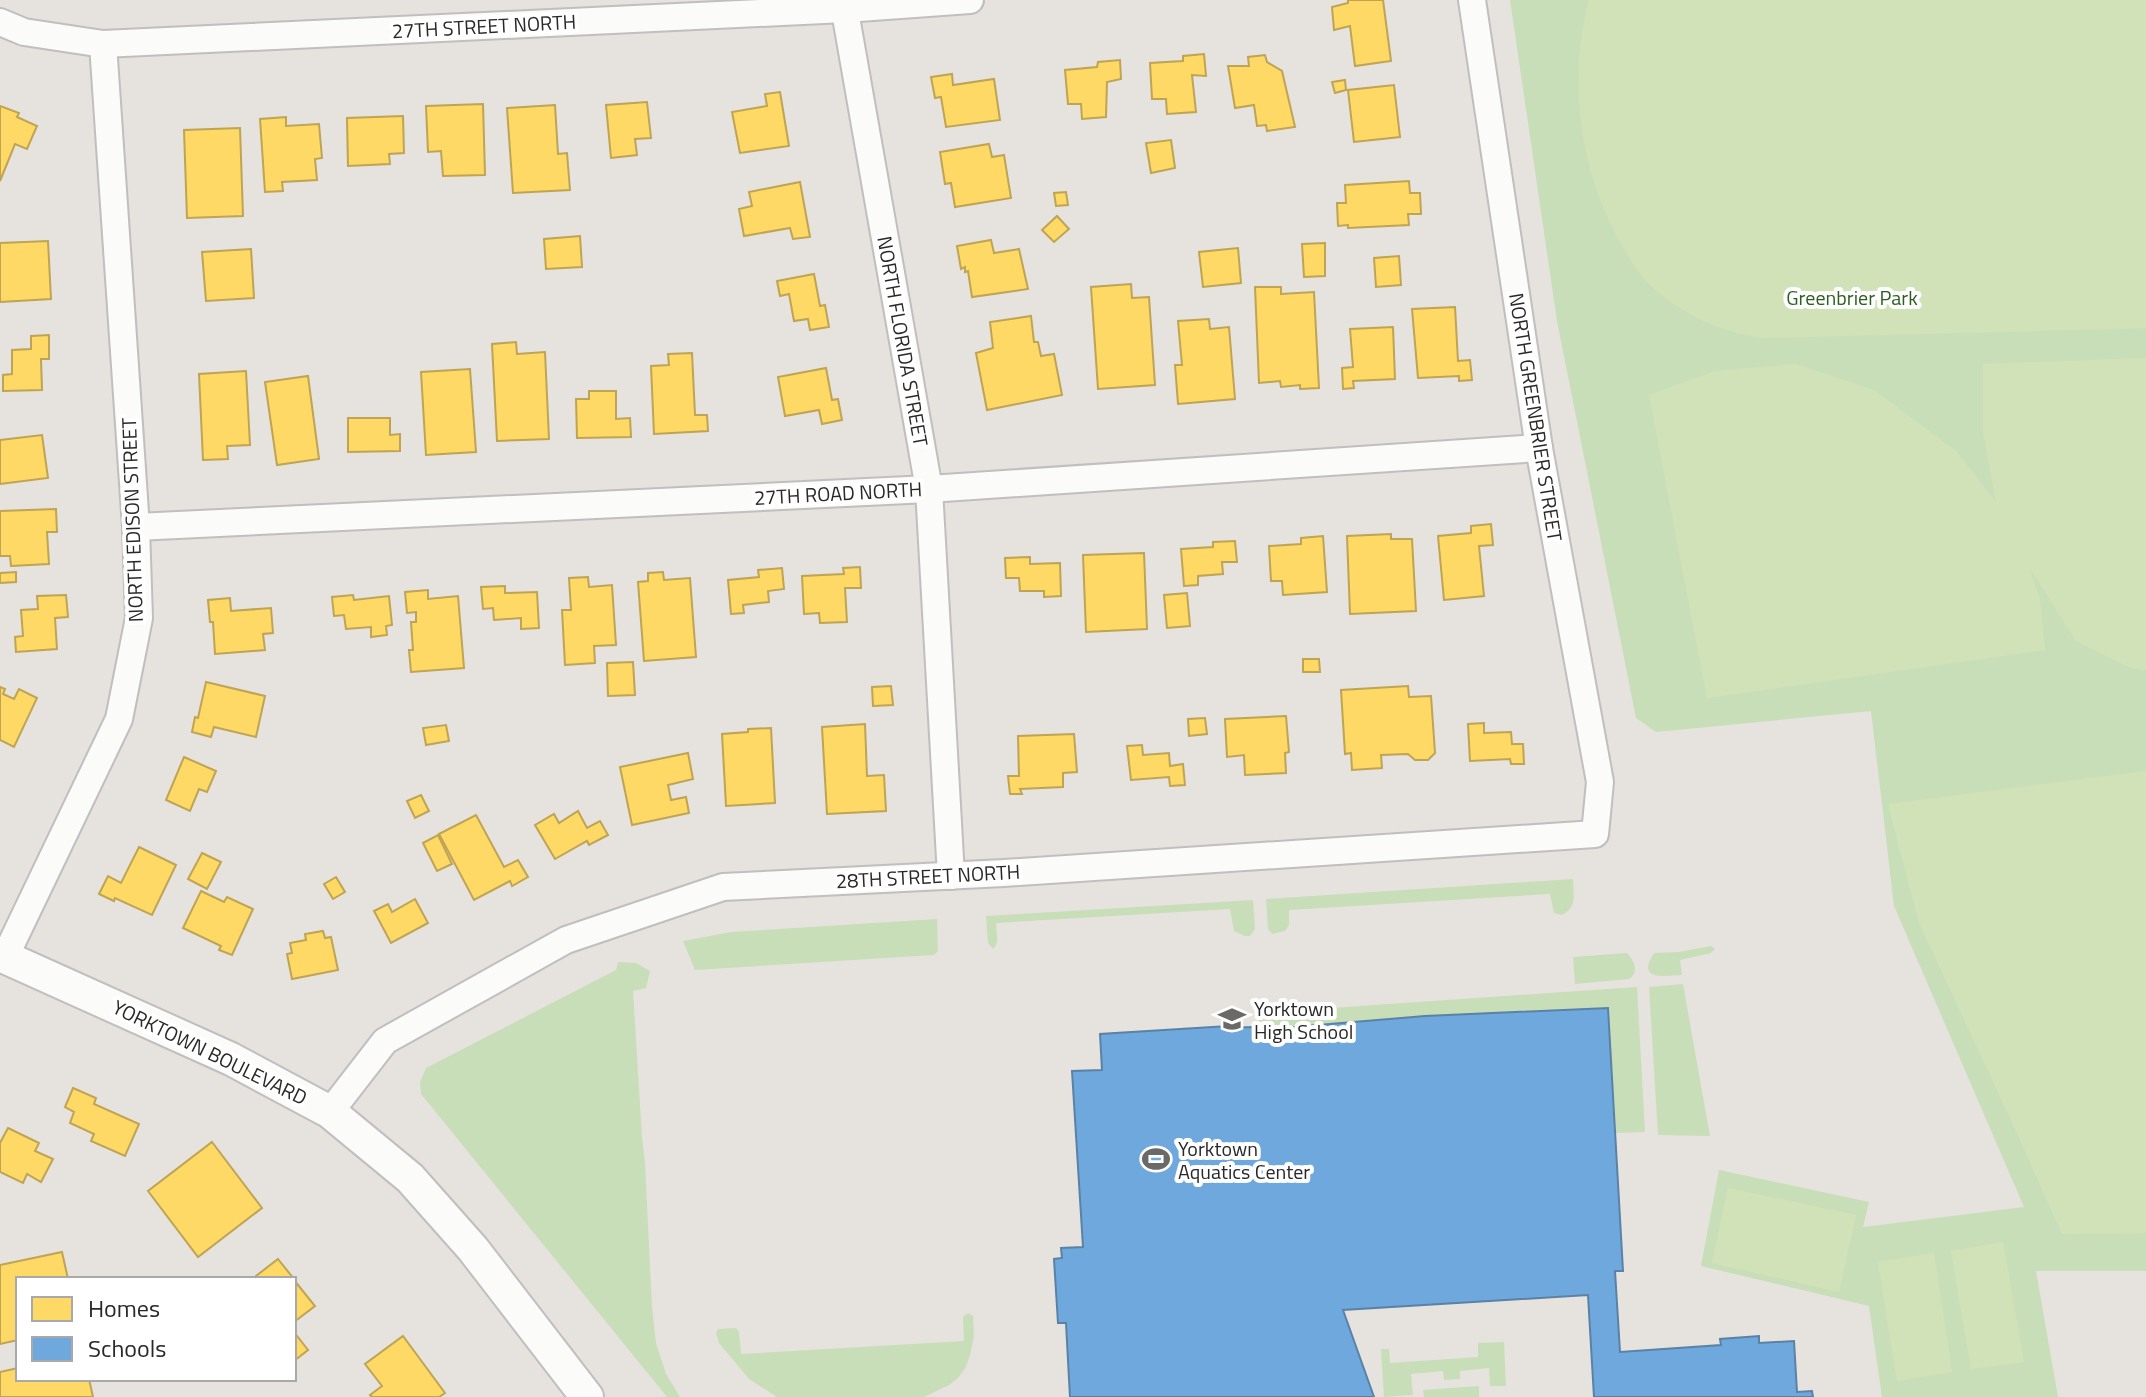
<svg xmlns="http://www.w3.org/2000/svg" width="2146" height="1397" font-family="'Titillium Web',sans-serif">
	<rect width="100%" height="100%" fill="#e6e2de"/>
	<g fill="#c8deb9">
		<path d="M 1510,0 L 2146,0 L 2146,1271 L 2036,1271 L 2058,1397 L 1882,1397 L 1869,1306 L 1701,1266 L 1719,1170 L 1869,1202 L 1863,1227 L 2024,1207 L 1894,906 L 1871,711 L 1656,732 L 1636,718 L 1557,321 Z"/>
		<path d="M 1573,879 C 1573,895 1578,906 1562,915 L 1554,913 L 1550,894 L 1289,910 L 1289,925 L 1285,931 L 1272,934 L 1268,929 L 1266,899 Z"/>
		<path d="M 1253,900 L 1255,929 L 1250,936 L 1245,936 L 1234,931 L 1230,909 L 996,923 C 996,932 1000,943 993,949 L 988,943 L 986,916 Z"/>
		<path d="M 937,919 L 938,951 L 934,955 L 695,970 L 683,941 L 731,932 Z"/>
		<path d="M 1711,946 L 1715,949 L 1711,953 L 1680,960 L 1682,975 C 1664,976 1636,981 1654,953 L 1679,952 Z"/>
		<path d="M 1627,953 C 1634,961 1640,971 1629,979 L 1575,984 L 1573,957 Z"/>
		<path d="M 618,962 L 636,963 L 650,971 L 646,988 L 633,991 L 642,1137 L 645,1163 L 652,1307 L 656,1343 L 666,1374 L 680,1397 L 667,1397 L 421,1094 L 420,1082 L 426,1068 L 616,970 Z"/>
		<path d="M 1683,984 L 1710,1136 L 1658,1135 L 1649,987 Z"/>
		<path d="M 1637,987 L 1645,1132 L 1616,1133 L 1608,1008 L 1259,1030 L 1258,1013 Z"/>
		<path d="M 968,1313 L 973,1316 L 974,1336 L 970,1355 L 966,1367 L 958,1378 L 949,1385 L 924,1397 L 777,1397 L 749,1379 L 719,1343 L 716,1333 L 718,1329 L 736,1328 L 739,1332 L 741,1354 L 964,1341 L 963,1317 Z"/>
		<path d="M 1504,1342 L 1506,1386 L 1490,1386 L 1489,1368 L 1460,1371 L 1460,1379 L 1444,1380 L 1443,1371 L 1411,1374 L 1413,1395 L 1384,1397 L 1381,1349 L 1389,1349 L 1390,1363 L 1478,1357 L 1478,1343 Z"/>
		<path d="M 1479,1386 L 1479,1397 L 1424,1397 L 1423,1390 Z"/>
	</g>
	<g fill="#d2e2b8">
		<path d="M 1589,0 L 2146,0 L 2146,328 L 1764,338 C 1721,333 1681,314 1649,284 C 1636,271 1627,254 1618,238 C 1579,166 1568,79 1589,0 Z"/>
		<path d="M 2146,358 L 2146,670 L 2131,668 L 2076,641 L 2029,567 L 2040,599 L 2045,650 L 1707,698 L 1649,395 L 1715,371 L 1796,364 L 1874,390 L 1956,451 L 1996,502 L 1983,432 L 1983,364 Z"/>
		<path d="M 2146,771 L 2146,1233 L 2062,1234 L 2010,1118 L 1919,923 L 1888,804 Z"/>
		<path d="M 1728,1188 L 1856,1215 L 1839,1292 L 1712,1263 Z"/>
		<path d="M 2003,1242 L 2024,1362 L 1971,1369 L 1951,1251 Z"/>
		<path d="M 1934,1253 L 1952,1372 L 1897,1381 L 1878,1262 Z"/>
	</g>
	<g fill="#ffd966" stroke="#bea453" stroke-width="2">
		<path d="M 1348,0 L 1383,0 L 1391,61 L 1355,66 L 1350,26 L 1334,30 L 1332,7 L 1348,3 Z"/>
		<path d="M 1204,54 L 1206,76 L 1192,75 L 1196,112 L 1167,114 L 1166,99 L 1152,99 L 1150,63 L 1183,61 L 1183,56 Z"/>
		<path d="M 1265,55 L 1267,62 L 1282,71 L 1295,127 L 1267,131 L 1266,125 L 1257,126 L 1254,105 L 1235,108 L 1228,66 L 1249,66 L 1248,57 Z"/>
		<path d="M 1120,60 L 1121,79 L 1107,82 L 1106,117 L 1082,119 L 1081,104 L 1068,104 L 1065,70 L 1097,67 L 1098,62 Z"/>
		<path d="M 952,74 L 953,85 L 994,79 L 1000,120 L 946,127 L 941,97 L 935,98 L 931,77 Z"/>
		<path d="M 1345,80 L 1346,90 L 1335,93 L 1332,82 Z"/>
		<path d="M 1394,85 L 1400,137 L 1354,142 L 1348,90 Z"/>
		<path d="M 780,92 L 789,146 L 740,153 L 732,112 L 767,106 L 765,94 Z"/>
		<path d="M 647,102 L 651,138 L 635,139 L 637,155 L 611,158 L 606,105 Z"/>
		<path d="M 483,104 L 485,175 L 443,176 L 441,151 L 428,152 L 426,106 Z"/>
		<path d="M 555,105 L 558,154 L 567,153 L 570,190 L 513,193 L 507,108 Z"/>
		<path d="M 0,106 L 19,113 L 17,117 L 37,126 L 27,149 L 15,144 L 0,181 Z"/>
		<path d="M 403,116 L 404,153 L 389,154 L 390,164 L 348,166 L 347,118 Z"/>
		<path d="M 286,117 L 286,126 L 319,124 L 322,158 L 315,159 L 317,180 L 282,182 L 283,191 L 265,192 L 260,119 Z"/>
		<path d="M 240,128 L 243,216 L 187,218 L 184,130 Z"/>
		<path d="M 1171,140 L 1175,168 L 1151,173 L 1146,143 Z"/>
		<path d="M 989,144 L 992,157 L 1004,155 L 1011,198 L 955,207 L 951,183 L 945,184 L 940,152 Z"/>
		<path d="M 1409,181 L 1410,193 L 1420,193 L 1421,214 L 1408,214 L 1409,225 L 1348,228 L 1348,225 L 1338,226 L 1337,203 L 1346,203 L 1345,185 Z"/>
		<path d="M 800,182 L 810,237 L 793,239 L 790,228 L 744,236 L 739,209 L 752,206 L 749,192 Z"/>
		<path d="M 1066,192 L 1068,205 L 1056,206 L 1054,193 Z"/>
		<path d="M 1057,216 L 1069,229 L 1054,242 L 1042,230 Z"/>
		<path d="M 580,236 L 582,267 L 546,269 L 544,239 Z"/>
		<path d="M 991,240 L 994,253 L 1019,249 L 1028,289 L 972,297 L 968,271 L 965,272 L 965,267 L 961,269 L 957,246 Z"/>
		<path d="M 48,241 L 51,299 L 0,302 L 0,243 Z"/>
		<path d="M 1325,243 L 1325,276 L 1304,277 L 1302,244 Z"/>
		<path d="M 1238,248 L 1241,283 L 1203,287 L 1199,252 Z"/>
		<path d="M 251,249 L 254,298 L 206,301 L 202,252 Z"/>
		<path d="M 1399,256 L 1401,285 L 1376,287 L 1374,258 Z"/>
		<path d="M 814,274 L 820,306 L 825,305 L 829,327 L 810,330 L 808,319 L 794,321 L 789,294 L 780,296 L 777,281 Z"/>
		<path d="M 1131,284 L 1132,298 L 1149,297 L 1155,385 L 1098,389 L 1091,287 Z"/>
		<path d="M 1255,287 L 1281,287 L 1281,294 L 1314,292 L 1319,388 L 1300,389 L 1300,385 L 1281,387 L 1280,381 L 1259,383 Z"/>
		<path d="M 1455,307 L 1458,361 L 1470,360 L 1472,380 L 1459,381 L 1459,376 L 1418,378 L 1412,309 Z"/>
		<path d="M 1031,316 L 1034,342 L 1038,342 L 1041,356 L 1054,354 L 1062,395 L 987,410 L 976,353 L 993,348 L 990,322 Z"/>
		<path d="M 1209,319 L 1210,329 L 1229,327 L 1235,399 L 1178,404 L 1175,365 L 1182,365 L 1178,321 Z"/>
		<path d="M 1393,327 L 1395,379 L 1353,381 L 1354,388 L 1343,389 L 1342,368 L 1353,367 L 1350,329 Z"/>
		<path d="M 49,335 L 49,359 L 41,359 L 42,390 L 3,391 L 3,375 L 12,374 L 12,350 L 31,349 L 31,336 Z"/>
		<path d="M 516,342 L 517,354 L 545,352 L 549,439 L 497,441 L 492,344 Z"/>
		<path d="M 692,353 L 695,415 L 707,415 L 708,431 L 654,434 L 651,366 L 669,365 L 668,354 Z"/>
		<path d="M 826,368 L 832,400 L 838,399 L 842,420 L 822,424 L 819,410 L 785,416 L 778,377 Z"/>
		<path d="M 470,369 L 476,452 L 426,455 L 421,372 Z"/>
		<path d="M 246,371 L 250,445 L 227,446 L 228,459 L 203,460 L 199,374 Z"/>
		<path d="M 308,376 L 319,459 L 277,465 L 265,382 Z"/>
		<path d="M 589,391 L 616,391 L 616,419 L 630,418 L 631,437 L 577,438 L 576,399 L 589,399 Z"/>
		<path d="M 348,418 L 390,418 L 390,435 L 400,434 L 400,451 L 348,452 Z"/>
		<path d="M 42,435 L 48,478 L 0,484 L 0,440 Z"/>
		<path d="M 56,509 L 57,532 L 47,532 L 49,564 L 11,566 L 10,556 L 0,556 L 0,511 Z"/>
		<path d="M 1491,524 L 1493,545 L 1479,546 L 1484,596 L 1444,600 L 1438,536 L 1471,533 L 1471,526 Z"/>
		<path d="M 1391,534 L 1391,539 L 1412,539 L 1416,611 L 1350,614 L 1347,536 Z"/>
		<path d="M 1323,536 L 1327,592 L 1283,595 L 1282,581 L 1271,581 L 1269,546 L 1301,544 L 1301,538 Z"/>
		<path d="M 1235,541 L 1237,562 L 1222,562 L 1223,574 L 1198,576 L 1198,585 L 1184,586 L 1181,549 L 1213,547 L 1213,542 Z"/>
		<path d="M 1144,553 L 1147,629 L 1086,632 L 1083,555 Z"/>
		<path d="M 1030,557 L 1030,564 L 1060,563 L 1061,596 L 1044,597 L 1044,591 L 1020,591 L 1019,578 L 1006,578 L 1005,558 Z"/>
		<path d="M 860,567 L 861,588 L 845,588 L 847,622 L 820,623 L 819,613 L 804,614 L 802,576 L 844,574 L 843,568 Z"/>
		<path d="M 782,568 L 784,589 L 768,591 L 769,602 L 743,605 L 744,613 L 731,614 L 728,580 L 759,577 L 758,570 Z"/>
		<path d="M 16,572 L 16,582 L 0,583 L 0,573 Z"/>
		<path d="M 663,572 L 664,580 L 690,578 L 696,657 L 644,661 L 638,582 L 648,581 L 648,573 Z"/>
		<path d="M 588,577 L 589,587 L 612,585 L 616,645 L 594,646 L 595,663 L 565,665 L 562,610 L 571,610 L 569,578 Z"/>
		<path d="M 505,586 L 505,593 L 537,592 L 539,628 L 521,629 L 521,618 L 494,620 L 493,608 L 483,609 L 481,587 Z"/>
		<path d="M 428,590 L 428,599 L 458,596 L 464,668 L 411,672 L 409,650 L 413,650 L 411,622 L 416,622 L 416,612 L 407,613 L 405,592 Z"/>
		<path d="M 1187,593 L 1190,626 L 1167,628 L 1164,595 Z"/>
		<path d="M 66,595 L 68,617 L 55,618 L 57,649 L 16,652 L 15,637 L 23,636 L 21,610 L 38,609 L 37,596 Z"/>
		<path d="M 353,595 L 354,600 L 389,596 L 392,625 L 386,626 L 387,635 L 371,637 L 371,627 L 346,629 L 344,615 L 334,616 L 332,597 Z"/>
		<path d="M 230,598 L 231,611 L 271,608 L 273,633 L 263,634 L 265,650 L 215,654 L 213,622 L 210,622 L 208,600 Z"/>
		<path d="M 1303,659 L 1319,659 L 1320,672 L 1303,672 Z"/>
		<path d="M 633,662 L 635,695 L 608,696 L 607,663 Z"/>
		<path d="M 206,682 L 265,696 L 256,737 L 214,727 L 211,737 L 192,732 L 195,717 L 198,718 Z"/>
		<path d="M 891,686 L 893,705 L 873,706 L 872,687 Z"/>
		<path d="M 1408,686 L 1409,697 L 1431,696 L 1435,753 L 1428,760 L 1415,760 L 1408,754 L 1381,755 L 1382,768 L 1352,770 L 1351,753 L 1345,754 L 1341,690 Z"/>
		<path d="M 0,687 L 5,689 L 3,694 L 14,699 L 19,689 L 37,698 L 14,747 L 0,740 Z"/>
		<path d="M 1286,716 L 1289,752 L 1285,753 L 1286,773 L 1245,775 L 1244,755 L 1227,757 L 1225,719 Z"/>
		<path d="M 1205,718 L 1207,734 L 1189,736 L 1188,719 Z"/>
		<path d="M 1484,723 L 1484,733 L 1511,732 L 1512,744 L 1523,744 L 1524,764 L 1511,764 L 1510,759 L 1470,761 L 1468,724 Z"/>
		<path d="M 865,724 L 867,776 L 884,775 L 886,811 L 827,814 L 822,727 Z"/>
		<path d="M 446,725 L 449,741 L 426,745 L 423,728 Z"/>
		<path d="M 771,728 L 775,803 L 726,806 L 722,734 L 748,732 L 748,729 Z"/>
		<path d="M 1074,734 L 1077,772 L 1063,773 L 1063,787 L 1020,789 L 1022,794 L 1010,794 L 1008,776 L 1019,776 L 1018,736 Z"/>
		<path d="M 1142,745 L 1143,755 L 1169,753 L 1170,766 L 1183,764 L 1185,785 L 1170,786 L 1169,777 L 1131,780 L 1127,746 Z"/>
		<path d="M 688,753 L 693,779 L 668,785 L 671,800 L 686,797 L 689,813 L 632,825 L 620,767 Z"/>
		<path d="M 184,757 L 216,771 L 207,792 L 199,789 L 190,811 L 166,800 Z"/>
		<path d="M 421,795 L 429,811 L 415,818 L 407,801 Z"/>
		<path d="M 578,811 L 587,828 L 600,821 L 608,835 L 589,845 L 587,841 L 555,859 L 535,825 L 554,814 L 559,823 Z"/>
		<path d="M 476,815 L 504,867 L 518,860 L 528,877 L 512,886 L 510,881 L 474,900 L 439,834 Z"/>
		<path d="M 438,835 L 452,864 L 437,871 L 423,843 Z"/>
		<path d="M 139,847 L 176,865 L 152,915 L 115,898 L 114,901 L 99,894 L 108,876 L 121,883 Z"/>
		<path d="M 202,853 L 221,862 L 207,889 L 188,879 Z"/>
		<path d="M 336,877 L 345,892 L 333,899 L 324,884 Z"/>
		<path d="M 201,891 L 224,902 L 227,897 L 253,909 L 232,955 L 219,950 L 221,946 L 183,928 Z"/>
		<path d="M 415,899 L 428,923 L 391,943 L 374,911 L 388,904 L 392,912 Z"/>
		<path d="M 323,931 L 325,938 L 331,937 L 338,970 L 292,979 L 287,954 L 292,953 L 290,943 L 306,940 L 305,934 Z"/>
		<path d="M 73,1088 L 96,1098 L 94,1104 L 139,1124 L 125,1156 L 91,1141 L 94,1134 L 70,1123 L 74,1112 L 65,1107 Z"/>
		<path d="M 8,1128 L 39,1143 L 35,1151 L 53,1159 L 41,1182 L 27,1174 L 23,1183 L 0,1172 L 0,1143 Z"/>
		<path d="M 212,1142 L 262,1208 L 198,1257 L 148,1191 Z"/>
		<path d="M 62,1252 L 68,1279 L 18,1279 L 18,1340 L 0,1344 L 0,1265 Z"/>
		<path d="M 278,1259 L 294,1279 L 252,1279 Z"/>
		<path d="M 294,1280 L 315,1306 L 294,1322 Z"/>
		<path d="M 294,1332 L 308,1350 L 294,1361 Z"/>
		<path d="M 403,1336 L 445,1393 L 439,1397 L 372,1397 L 370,1395 L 382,1386 L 365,1364 Z"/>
		<path d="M 18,1368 L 18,1379 L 89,1379 L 93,1397 L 0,1397 L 0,1372 Z"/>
	</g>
	<path fill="#6fa8dc" stroke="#5a82a6" stroke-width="2" d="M 1608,1008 L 1623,1271 L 1615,1271 L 1620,1352 L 1721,1345 L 1720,1339 L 1759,1336 L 1759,1343 L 1794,1341 L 1797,1392 L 1812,1391 L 1813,1397 L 1594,1397 L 1588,1295 L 1343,1310 L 1374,1397 L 1070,1397 L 1066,1323 L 1058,1323 L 1054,1259 L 1062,1258 L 1061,1248 L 1083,1247 L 1072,1071 L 1102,1070 L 1100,1034 L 1228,1026 L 1228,1028 L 1253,1027 L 1259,1030 L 1425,1016 Z"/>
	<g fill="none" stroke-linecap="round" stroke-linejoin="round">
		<g stroke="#c0bebf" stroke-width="30">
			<g id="minor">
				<path d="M 843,0 L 929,489 L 951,876"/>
				<path d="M 0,22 L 24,32 L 103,44 L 845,9 L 970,0"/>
				<path d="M 136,527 L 929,489 L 1539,448"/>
				<path d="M 5,957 L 119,719 L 139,618 L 136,527 L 103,44"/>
				<path d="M 330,1112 L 385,1041 L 566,940 L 723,887 L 1004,873 L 1595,834 L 1600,782 L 1539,448 L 1472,0"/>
			</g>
		</g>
		<g stroke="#c0bebf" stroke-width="36">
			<path id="tertiary" d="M 0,955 L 231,1059 L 330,1112 L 410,1178 L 473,1249 L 587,1397"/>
		</g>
		<use href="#minor" stroke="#fbfbfa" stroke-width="26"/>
		<use href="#tertiary" stroke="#fbfbfa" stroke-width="32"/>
	</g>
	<defs>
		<g id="school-bare" transform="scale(2.16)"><path d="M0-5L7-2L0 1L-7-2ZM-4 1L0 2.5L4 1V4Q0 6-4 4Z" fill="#6a6968" stroke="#fff" stroke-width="2.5" paint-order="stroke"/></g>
		<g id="stadium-bare" transform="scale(2.16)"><path d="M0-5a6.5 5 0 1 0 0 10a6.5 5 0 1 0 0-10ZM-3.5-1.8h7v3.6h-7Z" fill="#6a6968" stroke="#fff" stroke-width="2.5" paint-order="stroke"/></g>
	</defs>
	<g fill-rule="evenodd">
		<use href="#school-bare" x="1232" y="1019"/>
		<use href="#stadium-bare" x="1156" y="1159"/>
	</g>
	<g text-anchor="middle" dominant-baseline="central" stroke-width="8" stroke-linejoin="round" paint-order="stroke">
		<g font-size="20" fill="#282828" stroke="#fff">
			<text transform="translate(484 26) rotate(-3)">27TH STREET NORTH</text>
			<text transform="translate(903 341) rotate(80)">NORTH FLORIDA STREET</text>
			<text transform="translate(1536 417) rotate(81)">NORTH GREENBRIER STREET</text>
			<text transform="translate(838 493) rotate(-3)">27TH ROAD NORTH</text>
			<text transform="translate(132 520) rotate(-92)">NORTH EDISON STREET</text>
			<text transform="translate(928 876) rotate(-3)">28TH STREET NORTH</text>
			<text transform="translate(210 1052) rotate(26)">YORKTOWN BOULEVARD</text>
		</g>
		<g font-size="20" fill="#2c5d1f" stroke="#fff">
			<text x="1852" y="297">Greenbrier Park</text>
		</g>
		<g font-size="20" fill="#282828" stroke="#fff" text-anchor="start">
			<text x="1254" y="1008">Yorktown<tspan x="1254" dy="23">High School</tspan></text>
			<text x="1178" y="1148">Yorktown<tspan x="1178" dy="23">Aquatics Center</tspan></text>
		</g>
	</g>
	<rect x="16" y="1277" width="280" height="104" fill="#ffffff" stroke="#a9a9a9" stroke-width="2"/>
	<rect x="32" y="1297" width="40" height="24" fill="#ffd966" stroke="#a9a9a9" stroke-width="2"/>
	<text x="88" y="1317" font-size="24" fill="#282828">Homes</text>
	<rect x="32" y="1337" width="40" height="24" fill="#6fa8dc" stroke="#a9a9a9" stroke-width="2"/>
	<text x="88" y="1357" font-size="24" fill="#282828">Schools</text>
</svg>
